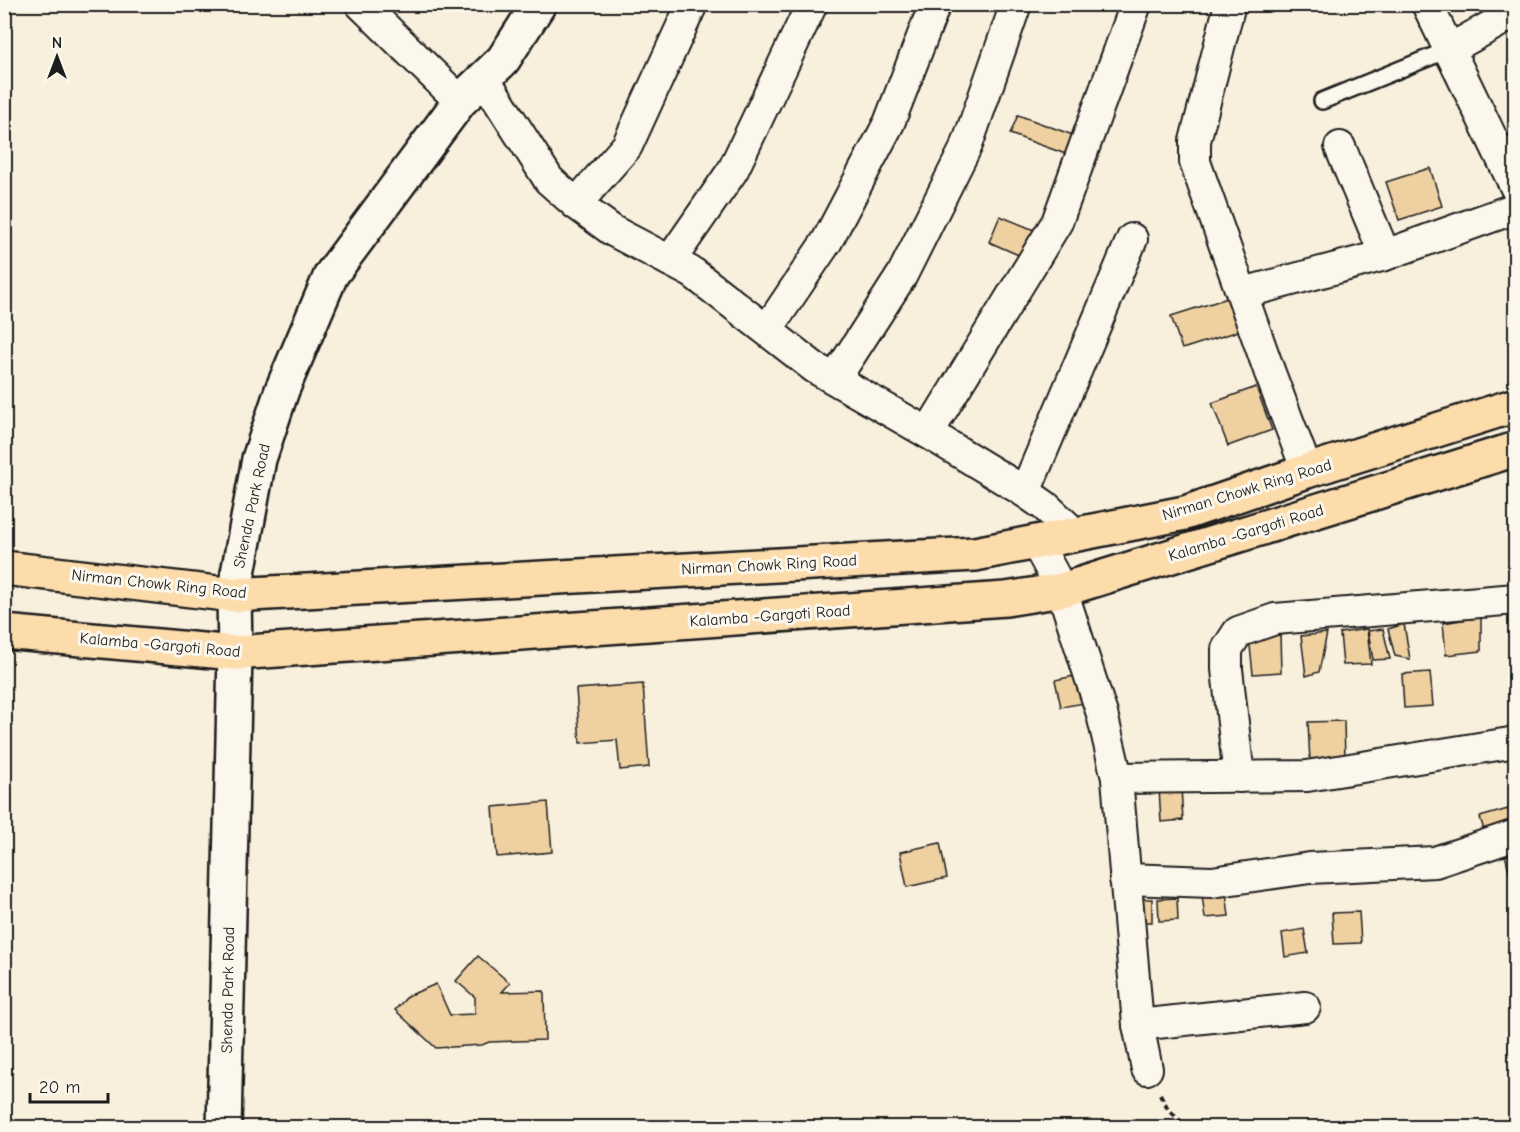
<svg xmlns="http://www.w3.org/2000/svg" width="1520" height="1132" font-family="'Comic Neue',sans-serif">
	<rect width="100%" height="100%" fill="#f8efdd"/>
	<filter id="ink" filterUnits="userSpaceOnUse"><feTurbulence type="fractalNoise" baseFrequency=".0167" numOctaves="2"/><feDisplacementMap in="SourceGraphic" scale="12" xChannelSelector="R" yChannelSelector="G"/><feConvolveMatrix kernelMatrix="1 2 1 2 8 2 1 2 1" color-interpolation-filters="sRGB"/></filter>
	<g filter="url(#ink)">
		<g fill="#eed0a1" stroke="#1c1c1c" stroke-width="1.5">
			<path d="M 1018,115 L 1081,138 L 1074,157 L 1010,134 Z"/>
			<path d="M 1430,168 L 1442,206 L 1399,220 L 1386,182 Z"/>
			<path d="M 1000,216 L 1034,230 L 1023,257 L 989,242 Z"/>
			<path d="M 1231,297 L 1242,330 L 1182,349 L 1171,316 Z"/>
			<path d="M 1256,387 L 1272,430 L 1228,446 L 1212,403 Z"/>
			<path d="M 1481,617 L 1481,651 L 1446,655 L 1443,623 Z"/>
			<path d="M 1404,624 L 1410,659 L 1395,656 L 1388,629 Z"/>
			<path d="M 1367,629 L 1371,664 L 1343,665 L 1340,633 Z"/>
			<path d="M 1383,629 L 1390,659 L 1373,660 L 1368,631 Z"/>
			<path d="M 1327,633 L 1319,672 L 1306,676 L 1301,636 Z"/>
			<path d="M 1280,635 L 1281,672 L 1253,674 L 1249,637 Z"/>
			<path d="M 1430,672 L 1433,706 L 1404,708 L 1402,674 Z"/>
			<path d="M 1079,675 L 1085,703 L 1061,707 L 1055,680 Z"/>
			<path d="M 643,684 L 649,767 L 620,770 L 617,740 L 580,743 L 576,689 Z"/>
			<path d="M 1344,721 L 1345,760 L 1310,762 L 1308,722 Z"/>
			<path d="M 1181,787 L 1183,820 L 1161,822 L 1159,788 Z"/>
			<path d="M 548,802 L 552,852 L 497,857 L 493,807 Z"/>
			<path d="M 1508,809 L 1514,828 L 1486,837 L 1480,817 Z"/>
			<path d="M 940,843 L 947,878 L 907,887 L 900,852 Z"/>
			<path d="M 1516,852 L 1516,884 L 1513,885 L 1505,855 Z"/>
			<path d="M 1226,892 L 1229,916 L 1205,918 L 1202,895 Z"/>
			<path d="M 1177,898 L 1178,920 L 1159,921 L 1158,899 Z"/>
			<rect x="1133" y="899" width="19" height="23"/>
			<path d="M 1359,912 L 1361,943 L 1334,944 L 1332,913 Z"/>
			<path d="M 1304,929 L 1308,953 L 1285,957 L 1282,933 Z"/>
			<path d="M 478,956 L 510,983 L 502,992 L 544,991 L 545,1040 L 489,1042 L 482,1045 L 436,1048 L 395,1010 L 408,996 L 436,984 L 450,1015 L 475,1014 L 475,997 L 456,981 Z"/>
		</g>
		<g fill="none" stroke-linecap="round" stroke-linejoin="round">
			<g stroke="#1c1c1c" stroke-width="20">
				<path id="lane" d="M 1322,101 L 1450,49"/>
			</g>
			<g stroke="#1c1c1c" stroke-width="34">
				<g id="street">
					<path d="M 361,4 L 460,101"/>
					<path d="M 1230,4 L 1195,141 L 1195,162 L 1270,373 L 1307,471"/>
					<path d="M 1427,4 L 1516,188"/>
					<path d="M 1450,49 L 1516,12"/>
					<path d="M 484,78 L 549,180 L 576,204 L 613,231 L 693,273 L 815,368 L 928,433 L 1025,492 L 1045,506 L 1075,534"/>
					<path d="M 1340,147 L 1385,255"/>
					<path d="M 576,204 L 627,146 L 692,4"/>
					<path d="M 670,261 L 733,170 L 812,4"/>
					<path d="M 1243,293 L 1385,255 L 1516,208"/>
					<path d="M 767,330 L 827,241 L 889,123 L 935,4"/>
					<path d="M 835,379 L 902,275 L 967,145 L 1016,4"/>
					<path d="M 928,433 L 1057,222 L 1136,4"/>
					<path d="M 1025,492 L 1132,239"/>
					<path d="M 1036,542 L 1062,590 L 1102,714 L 1117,778 L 1138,1025 L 1147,1069"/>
					<path d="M 1239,777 L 1227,669 L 1227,649 L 1238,632 L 1275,619 L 1516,599"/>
					<path d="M 1117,778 L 1307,776 L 1516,742"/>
					<path d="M 1125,879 L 1212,882 L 1310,868 L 1435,862 L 1516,835"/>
					<path d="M 1138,1025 L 1305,1007"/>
				</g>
			</g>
			<g stroke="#1c1c1c" stroke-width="38">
				<path id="secondary" d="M 224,1128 L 235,653 L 234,595 L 259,459 L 282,390 L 331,275 L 460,101 L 503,60 L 539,4"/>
			</g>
			<g stroke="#1c1c1c" stroke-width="38">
				<g id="primary">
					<path d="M 4,568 L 234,595 L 975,554 L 1185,513 L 1307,471 L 1516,405"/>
					<path d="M 4,632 L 235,653 L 1006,599 L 1062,590 L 1516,449"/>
				</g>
			</g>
			<path stroke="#1c1c1c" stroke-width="4" stroke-dasharray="6 4.5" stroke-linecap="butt" d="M 1160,1094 L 1168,1109 L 1188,1128"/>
			<use href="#lane" stroke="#fbf7ec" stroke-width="15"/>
			<use href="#street" stroke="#fbf7ec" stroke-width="30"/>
			<use href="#secondary" stroke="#fbf7ec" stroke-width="33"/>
			<use href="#primary" stroke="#fddcac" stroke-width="33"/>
		</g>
	</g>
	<g text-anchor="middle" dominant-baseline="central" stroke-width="6" stroke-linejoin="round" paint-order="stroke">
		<g font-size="16" fill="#1c1c1c" stroke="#fbf7ec">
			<text transform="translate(1247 490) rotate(-17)">Nirman Chowk Ring Road</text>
			<text transform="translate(252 506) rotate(-78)">Shenda Park Road</text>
			<text transform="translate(1246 533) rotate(-17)">Kalamba -Gargoti Road</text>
			<text transform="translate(769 565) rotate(-3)">Nirman Chowk Ring Road</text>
			<text transform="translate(159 584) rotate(6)">Nirman Chowk Ring Road</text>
			<text transform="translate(770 616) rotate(-4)">Kalamba -Gargoti Road</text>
			<text transform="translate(160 645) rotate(5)">Kalamba -Gargoti Road</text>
			<text transform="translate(228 990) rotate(-89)">Shenda Park Road</text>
		</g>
	</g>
	<rect width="1520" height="1132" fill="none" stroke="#fbf7ec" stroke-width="24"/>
	<rect x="12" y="12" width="1496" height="1108" fill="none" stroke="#1c1c1c" stroke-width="2" filter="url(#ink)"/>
	<g transform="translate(57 57)" stroke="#fbf7ec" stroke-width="4.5" paint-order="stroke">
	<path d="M0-4.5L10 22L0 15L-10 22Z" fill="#1c1c1c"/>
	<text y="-9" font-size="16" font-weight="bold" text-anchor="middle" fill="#1c1c1c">N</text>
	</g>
	<path d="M30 1093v9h78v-9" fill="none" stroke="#1c1c1c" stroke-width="3"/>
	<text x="39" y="1093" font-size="18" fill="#1c1c1c" stroke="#fbf7ec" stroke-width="4.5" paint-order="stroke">20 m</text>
</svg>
